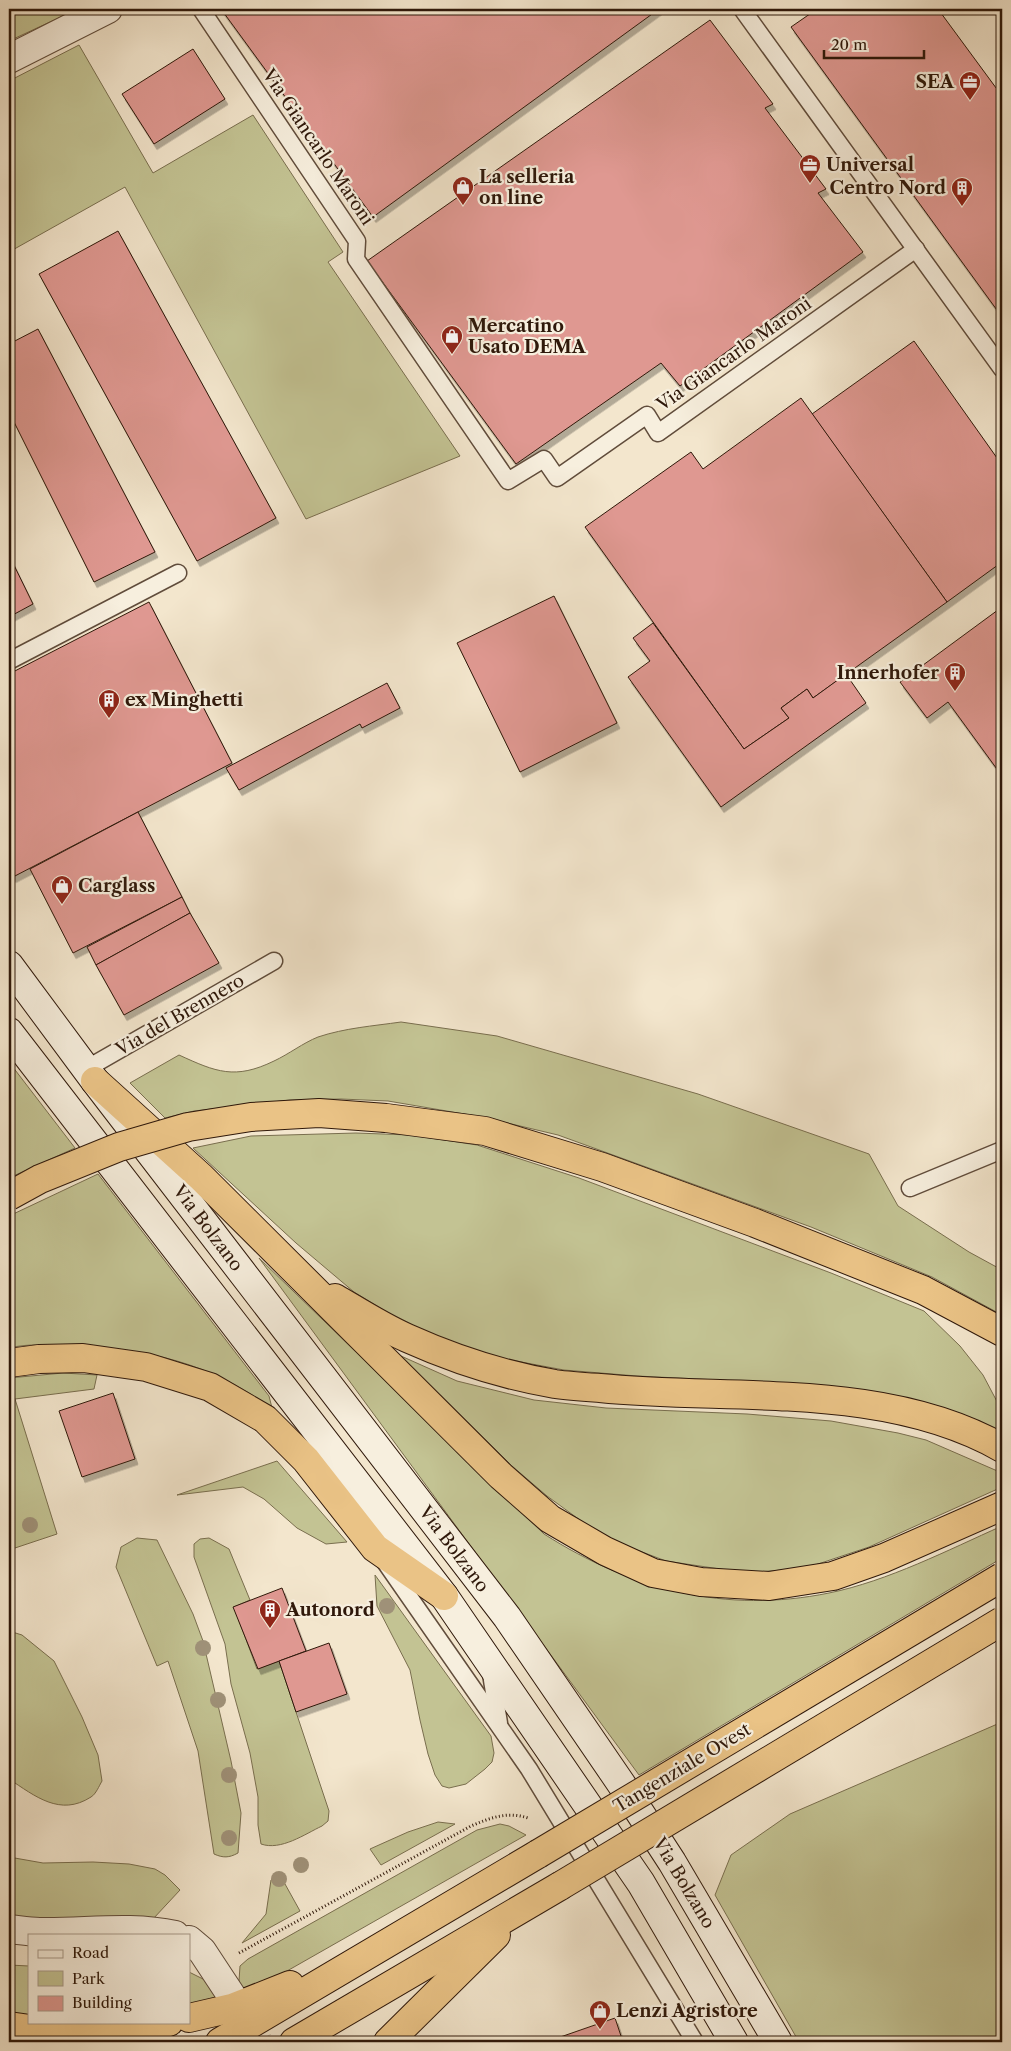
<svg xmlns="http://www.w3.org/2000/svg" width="1011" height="2051" font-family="'Libre Caslon Text',serif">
	<defs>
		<filter id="shadow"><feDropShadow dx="3" dy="5.5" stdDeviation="0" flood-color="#0004"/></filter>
	</defs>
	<rect width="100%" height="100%" fill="#f3e6cd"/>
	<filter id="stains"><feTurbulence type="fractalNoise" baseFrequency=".004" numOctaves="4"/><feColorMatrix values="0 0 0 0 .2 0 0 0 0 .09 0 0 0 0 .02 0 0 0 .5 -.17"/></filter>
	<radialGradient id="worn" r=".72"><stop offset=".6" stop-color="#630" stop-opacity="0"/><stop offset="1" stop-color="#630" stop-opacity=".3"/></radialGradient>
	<g fill="#c3c393" stroke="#796e4e">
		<path d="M 9,9 L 78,9 L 9,41 Z"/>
		<path d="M 79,45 L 153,173 L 253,115 L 343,252 L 328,262 L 460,456 L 306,519 L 125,187 L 9,252 L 9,81 Z"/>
		<path d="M 401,1022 L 497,1036 L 698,1094 L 869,1154 L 898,1206 L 969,1252 L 1002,1270 L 1002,1315 L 932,1277 L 811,1227 L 558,1135 L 482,1117 L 388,1101 L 341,1099 L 290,1100 L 194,1111 L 165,1118 L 130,1083 L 179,1055 C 216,1072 235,1080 274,1061 C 289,1054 303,1043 318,1037 C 345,1028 373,1026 401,1022 Z"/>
		<path d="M 9,1062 L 75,1148 L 9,1178 Z"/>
		<path d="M 356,1133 L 410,1135 L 477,1145 L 579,1178 L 831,1273 L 924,1311 L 960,1346 L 983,1375 L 1002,1411 L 1002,1438 L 799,1384 L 637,1376 L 564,1370 L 505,1359 L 457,1345 L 403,1322 L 354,1292 L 296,1243 L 193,1148 L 251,1136 Z"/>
		<path d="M 98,1174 L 269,1396 L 272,1408 C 206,1362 153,1350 74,1346 C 52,1345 30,1343 9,1348 L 9,1216 Z"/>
		<path d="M 259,1258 L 544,1534 C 632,1590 726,1614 829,1593 C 888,1581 948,1550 1002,1526 L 1002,1558 L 639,1775 Z"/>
		<path d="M 401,1356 L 457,1381 L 534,1400 L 606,1408 L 747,1414 L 831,1421 L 898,1433 L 926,1440 L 1002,1473 L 1002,1487 L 869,1547 L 806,1568 L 747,1573 L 666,1561 L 621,1544 L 584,1523 L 547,1496 L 512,1466 Z"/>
		<path d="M 63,1373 L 97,1375 L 94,1389 L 15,1399 L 57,1534 L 9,1550 L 9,1378 Z"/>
		<path d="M 277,1461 L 347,1542 L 326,1544 L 297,1528 L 264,1499 L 243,1487 L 177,1495 Z"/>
		<path d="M 137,1538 L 157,1540 L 193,1614 L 203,1641 L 231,1761 L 241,1813 L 238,1853 C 229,1858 223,1858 214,1854 L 198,1751 L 168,1661 L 157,1666 L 116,1567 L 121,1547 Z"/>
		<path d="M 209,1538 L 229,1549 L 250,1600 L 234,1607 L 257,1669 L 279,1661 L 329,1811 L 328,1821 L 322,1826 C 305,1834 281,1851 261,1844 L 258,1825 L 258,1797 L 250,1753 L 231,1684 L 225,1644 L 194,1557 L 194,1544 L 200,1539 Z"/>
		<path d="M 375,1575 L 491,1736 L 494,1753 L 492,1762 L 485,1769 L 466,1784 L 449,1788 L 442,1786 L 435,1775 L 428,1754 L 420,1720 L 410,1670 L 377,1606 Z"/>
		<path d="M 9,1631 L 22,1635 L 54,1661 L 82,1717 L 98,1755 L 102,1781 C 99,1786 96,1794 91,1797 C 60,1817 35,1796 9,1779 Z"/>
		<path d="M 1002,1722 L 1002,2042 L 799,2042 L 715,1895 L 731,1855 L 790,1814 Z"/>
		<path d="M 438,1822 L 455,1824 L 381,1865 L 370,1849 L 408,1832 Z"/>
		<path d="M 500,1824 L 509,1826 L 526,1835 L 287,1971 L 243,1991 L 239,1981 L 240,1966 L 248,1959 L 477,1830 Z"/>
		<path d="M 9,1857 L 43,1863 L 93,1862 L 129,1864 L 155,1869 L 165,1875 L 180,1890 L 153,1919 L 9,1919 Z"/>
		<path d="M 280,1875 L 300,1911 L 242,1943 L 266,1914 L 271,1880 Z"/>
		<path d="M 9,1965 L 29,1966 L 29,2019 L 9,2015 Z"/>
		<path d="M 189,1972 L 205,1980 L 219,1999 L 189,2007 Z"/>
	</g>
	<g fill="#df9891" stroke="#2f180a" filter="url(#shadow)">
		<path d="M 221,9 L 659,9 L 373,217 Z"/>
		<path d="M 817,9 L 938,9 L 1002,96 L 1002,317 L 791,27 Z"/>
		<path d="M 710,20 L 773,104 L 765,108 L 826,189 L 818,193 L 863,252 L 680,386 L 661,363 L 516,464 L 367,261 Z"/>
		<path d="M 193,49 L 225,99 L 154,144 L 122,94 Z"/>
		<path d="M 118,231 L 276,518 L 197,561 L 39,274 Z"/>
		<path d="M 38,329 L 155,552 L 94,582 L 9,412 L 9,344 Z"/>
		<path d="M 914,341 L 1002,465 L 1002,469 L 999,471 L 1002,477 L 1002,562 L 947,602 L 812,414 Z"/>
		<path d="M 801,398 L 947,602 L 813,698 L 807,689 L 781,708 L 789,718 L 744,749 L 585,527 L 691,452 L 703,469 Z"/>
		<path d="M 9,555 L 33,604 L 9,617 Z"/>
		<path d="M 554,596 L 617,723 L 520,772 L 457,643 Z"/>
		<path d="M 149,602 L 232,763 L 13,877 L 9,869 L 9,674 Z"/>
		<path d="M 1002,607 L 1002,776 L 948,702 L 927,718 L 900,682 Z"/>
		<path d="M 653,623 L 744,749 L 789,718 L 781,708 L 807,689 L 813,698 L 846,674 L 866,703 L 721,807 L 628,677 L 650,661 L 633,638 Z"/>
		<path d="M 387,683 L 400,708 L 362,728 L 360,724 L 239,790 L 226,768 Z"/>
		<path d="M 138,812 L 182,897 L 73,953 L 30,869 Z"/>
		<path d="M 182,897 L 190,913 L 96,965 L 87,947 Z"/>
		<path d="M 190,913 L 219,963 L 124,1015 L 96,965 Z"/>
		<path d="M 113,1393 L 135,1459 L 82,1477 L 59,1411 Z"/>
		<path d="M 282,1588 L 306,1651 L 258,1669 L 233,1607 Z"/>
		<path d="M 329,1643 L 347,1694 L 296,1712 L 279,1661 Z"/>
		<path d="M 615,2018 L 623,2042 L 546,2042 Z"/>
	</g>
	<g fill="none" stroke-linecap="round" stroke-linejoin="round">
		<path stroke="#ccbda6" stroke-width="28" stroke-dasharray="28 14" stroke-linecap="butt" d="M 237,2005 L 259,2042"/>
		<g stroke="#604c3b" stroke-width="19">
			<g id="lane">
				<path d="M 201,9 L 357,241 L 356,259 L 508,481 L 544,459 L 557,478 L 647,415 L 658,433 L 916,249"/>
				<path d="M 742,9 L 1002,369"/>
				<path d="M 9,661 L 178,573"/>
				<path d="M 86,1069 L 274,961"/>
				<path d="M 910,1188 L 1002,1150"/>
				<path d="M 385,1562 L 529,1769 L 695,2042"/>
				<path d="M 491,1674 L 499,1723"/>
			</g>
		</g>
		<g stroke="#604c3b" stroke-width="30">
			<g id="street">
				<path d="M 9,59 L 108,9"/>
				<path d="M 9,1929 C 19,1930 29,1932 40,1932 C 85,1933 130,1925 175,1935"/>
				<path d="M 189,1940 L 202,1951 L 231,1995"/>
			</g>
		</g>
		<g stroke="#2f180a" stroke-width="30">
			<g id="secondary">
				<path d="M 9,965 L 95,1081 L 507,1617 L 622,1785 L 672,1862 L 778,2042"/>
				<path d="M 9,1032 L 444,1596 L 641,1883 L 734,2042"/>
			</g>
		</g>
		<g stroke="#2f180a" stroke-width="30">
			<g id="highway">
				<path d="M 95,1081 L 201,1177 L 501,1476 L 550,1519 L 605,1551 L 653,1573 L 701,1582 L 769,1586 L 833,1576 L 884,1558 L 1002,1506"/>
				<path d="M 386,1118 L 485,1131 L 602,1167 L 755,1223 L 923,1290 L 1002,1332"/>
				<path d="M 335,1298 C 359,1312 382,1327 407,1338 C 456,1360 502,1375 555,1384 C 569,1386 585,1387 600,1388 C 731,1401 884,1381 1002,1448"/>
				<path d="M 9,1363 L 39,1359 L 83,1358 L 146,1367 L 210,1387 L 265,1419 L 306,1460 L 375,1548 L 444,1596"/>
				<path d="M 189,2018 L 232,2008 L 290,1985"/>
				<path d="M 9,2026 L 72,2035 L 138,2028 L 169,2022"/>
				<path d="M 220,2042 L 538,1854"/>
				<path d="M 294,2042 L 560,1886"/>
				<path d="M 388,2042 L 496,1935"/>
			</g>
		</g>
		<path stroke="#2f180a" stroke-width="3" stroke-dasharray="1 2.5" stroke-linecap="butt" d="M 239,1953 L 471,1826 C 490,1818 507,1811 528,1818"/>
		<use href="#lane" stroke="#f7efde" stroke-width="16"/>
		<use href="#street" stroke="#f7efde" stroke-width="28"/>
		<use href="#secondary" stroke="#f7efde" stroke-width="28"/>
		<use href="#highway" stroke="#eac386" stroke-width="28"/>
		<g stroke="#2f180a" stroke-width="30" stroke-linecap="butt">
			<g id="highway-bridge">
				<path d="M 9,1196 L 40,1179 L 119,1147 L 188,1127 L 251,1117 L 319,1113 L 386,1118"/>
				<path d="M 538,1854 L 1002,1577"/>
				<path d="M 560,1886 L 1002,1621"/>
			</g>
		</g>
		<use href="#highway-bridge" stroke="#eac386" stroke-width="28"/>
	</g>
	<g fill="#9f9178">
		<circle cx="30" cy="1525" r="8"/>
		<circle cx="387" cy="1606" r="8"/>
		<circle cx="203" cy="1648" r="8"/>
		<circle cx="218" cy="1700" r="8"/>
		<circle cx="229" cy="1775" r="8"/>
		<circle cx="229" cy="1838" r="8"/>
		<circle cx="301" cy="1865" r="8"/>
		<circle cx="279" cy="1879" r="8"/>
	</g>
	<defs>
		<g id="office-pin" transform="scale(1.125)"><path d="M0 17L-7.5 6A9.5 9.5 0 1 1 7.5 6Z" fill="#8f2418" stroke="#f7efde"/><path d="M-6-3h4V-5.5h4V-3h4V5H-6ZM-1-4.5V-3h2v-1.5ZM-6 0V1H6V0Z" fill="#fff"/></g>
		<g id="shop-pin" transform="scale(1.125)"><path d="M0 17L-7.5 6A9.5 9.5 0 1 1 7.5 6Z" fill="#8f2418" stroke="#f7efde"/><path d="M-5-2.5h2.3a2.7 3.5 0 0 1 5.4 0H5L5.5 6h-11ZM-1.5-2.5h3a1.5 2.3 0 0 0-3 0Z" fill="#fff"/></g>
		<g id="building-pin" transform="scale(1.125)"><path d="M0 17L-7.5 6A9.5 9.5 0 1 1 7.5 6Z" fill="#8f2418" stroke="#f7efde"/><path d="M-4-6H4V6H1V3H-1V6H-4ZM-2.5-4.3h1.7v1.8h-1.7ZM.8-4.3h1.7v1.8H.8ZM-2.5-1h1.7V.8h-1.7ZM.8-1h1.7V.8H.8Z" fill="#fff"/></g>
	</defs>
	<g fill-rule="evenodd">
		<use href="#office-pin" x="970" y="82"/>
		<use href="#office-pin" x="810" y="165"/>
		<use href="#shop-pin" x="463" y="187"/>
		<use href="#building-pin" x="962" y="188"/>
		<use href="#shop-pin" x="452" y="336"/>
		<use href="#building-pin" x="955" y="673"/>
		<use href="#building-pin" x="109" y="700"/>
		<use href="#shop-pin" x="62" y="886"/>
		<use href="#building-pin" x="270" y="1610"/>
		<use href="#shop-pin" x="600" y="2011"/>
	</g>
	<g text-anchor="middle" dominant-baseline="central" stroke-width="4.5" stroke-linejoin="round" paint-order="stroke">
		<g font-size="18" font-weight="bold" fill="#2f180a" stroke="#f7efde" text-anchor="start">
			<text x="954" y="82" text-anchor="end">SEA</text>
			<text x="826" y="165">Universal</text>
			<text x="479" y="177">La selleria<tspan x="479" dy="21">on line</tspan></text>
			<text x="946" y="188" text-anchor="end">Centro Nord</text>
			<text x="468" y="326">Mercatino<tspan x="468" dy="21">Usato DEMA</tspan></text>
			<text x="939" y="673" text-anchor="end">Innerhofer</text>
			<text x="125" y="700">ex Minghetti</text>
			<text x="78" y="886">Carglass</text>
			<text x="286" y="1610">Autonord</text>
			<text x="616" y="2011">Lenzi Agristore</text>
		</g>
		<g font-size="18" fill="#2f180a" stroke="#f7efde">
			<text transform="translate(318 147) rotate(56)">Via Giancarlo Maroni</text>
			<text transform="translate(734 354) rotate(-35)">Via Giancarlo Maroni</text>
			<text transform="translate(180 1015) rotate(-30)">Via del Brennero</text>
			<text transform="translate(208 1228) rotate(53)">Via Bolzano</text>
			<text transform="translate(454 1549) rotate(53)">Via Bolzano</text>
			<text transform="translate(682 1768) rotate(-31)">Tangenziale Ovest</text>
			<text transform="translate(684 1883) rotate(59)">Via Bolzano</text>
		</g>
	</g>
	<rect width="1011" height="2051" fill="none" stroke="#f3e6cd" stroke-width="30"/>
	<rect x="10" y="10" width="991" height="2031" fill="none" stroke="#2f180a" stroke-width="2.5"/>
	<rect x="15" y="15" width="981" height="2021" fill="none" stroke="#2f180a"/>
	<rect x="28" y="1934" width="162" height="90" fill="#f7efde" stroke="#a79989"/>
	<rect x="38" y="1950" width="25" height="8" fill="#f7efde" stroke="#a79989"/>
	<text x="72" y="1958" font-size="15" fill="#2f180a">Road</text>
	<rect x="38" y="1971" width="25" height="15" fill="#c3c393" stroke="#a79989"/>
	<text x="72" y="1984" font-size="15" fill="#2f180a">Park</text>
	<rect x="38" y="1996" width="25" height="15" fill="#df9891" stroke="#a79989"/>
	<text x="72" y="2008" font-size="15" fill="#2f180a">Building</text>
	<path d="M824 50v8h100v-8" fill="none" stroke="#2f180a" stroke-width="2.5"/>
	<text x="831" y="50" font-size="15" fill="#2f180a" stroke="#f7efde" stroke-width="4" paint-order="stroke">20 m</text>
	<rect width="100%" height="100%" filter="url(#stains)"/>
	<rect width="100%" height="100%" fill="url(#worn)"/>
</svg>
